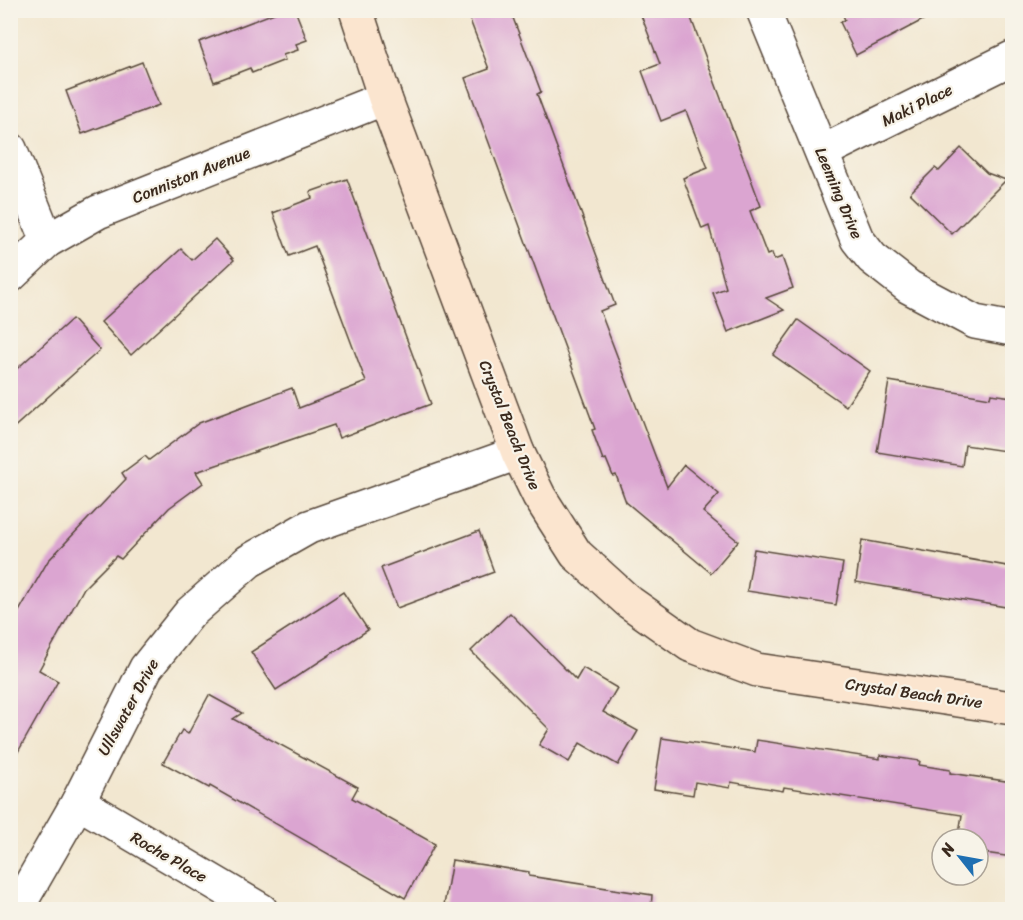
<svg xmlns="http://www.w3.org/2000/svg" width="1023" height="920" font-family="Sriracha,sans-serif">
	<rect width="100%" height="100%" fill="#f7f3e8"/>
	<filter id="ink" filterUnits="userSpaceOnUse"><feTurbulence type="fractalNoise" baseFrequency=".0167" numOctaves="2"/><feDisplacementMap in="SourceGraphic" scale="12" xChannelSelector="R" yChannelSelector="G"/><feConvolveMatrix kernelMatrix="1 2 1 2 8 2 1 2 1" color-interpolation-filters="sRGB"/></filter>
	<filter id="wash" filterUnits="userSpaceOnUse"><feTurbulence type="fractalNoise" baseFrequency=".008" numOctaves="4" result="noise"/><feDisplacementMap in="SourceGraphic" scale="24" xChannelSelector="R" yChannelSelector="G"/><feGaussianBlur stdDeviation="1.35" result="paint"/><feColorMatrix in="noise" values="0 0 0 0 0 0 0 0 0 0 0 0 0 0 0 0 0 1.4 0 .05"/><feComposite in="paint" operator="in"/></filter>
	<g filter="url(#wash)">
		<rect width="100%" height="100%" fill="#f2e7d0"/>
		<g id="blocks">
			<g fill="#dba5d1">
				<path d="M 282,10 L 295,10 L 307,40 L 296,44 L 298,50 L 283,55 L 285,60 L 252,73 L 250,68 L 214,82 L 199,42 Z"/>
				<path d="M 466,10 L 510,10 L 541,92 L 537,94 L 615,305 L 600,311 L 667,487 L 684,465 L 719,494 L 703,512 L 738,541 L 711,573 L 626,502 L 616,475 L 613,476 L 606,459 L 603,460 L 592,430 L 595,429 L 465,78 L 489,69 Z"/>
				<path d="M 639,10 L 688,10 L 761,206 L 750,211 L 767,255 L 772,253 L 774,260 L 782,257 L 793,288 L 766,298 L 784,310 L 728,332 L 713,293 L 726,288 L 709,226 L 702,229 L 683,178 L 708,168 L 686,111 L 661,121 L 642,71 L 660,64 Z"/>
				<path d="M 841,10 L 942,10 L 856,55 L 840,22 L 845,20 Z"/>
				<path d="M 142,62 L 159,105 L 82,134 L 66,91 Z"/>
				<path d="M 961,148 L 987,173 L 1006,180 L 952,234 L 910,193 L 935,168 L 939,171 Z"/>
				<path d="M 347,179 L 431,404 L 339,438 L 334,425 L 196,472 L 203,483 L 169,508 L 121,559 L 116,556 L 84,588 L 39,670 L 58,681 L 10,766 L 10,627 L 48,561 L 126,479 L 122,473 L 145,456 L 149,460 L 199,423 L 292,388 L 299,408 L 366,382 L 315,246 L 289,256 L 273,213 L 312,198 L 310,192 Z"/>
				<path d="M 215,239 L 234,260 L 131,355 L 101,322 L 181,249 L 192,260 Z"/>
				<path d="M 72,319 L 100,350 L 10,431 L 10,375 Z"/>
				<path d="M 798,320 L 870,371 L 846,406 L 773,355 Z"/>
				<path d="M 889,381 L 990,398 L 991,394 L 1012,397 L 1012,452 L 965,445 L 962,466 L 877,452 Z"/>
				<path d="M 479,531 L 494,572 L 397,608 L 381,568 Z"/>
				<path d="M 862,540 L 1012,567 L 1012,608 L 856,582 Z"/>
				<path d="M 754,549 L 843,563 L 836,605 L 747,591 Z"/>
				<path d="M 343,592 L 368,630 L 276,690 L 251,652 Z"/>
				<path d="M 510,613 L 576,680 L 583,668 L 617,688 L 603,712 L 638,731 L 618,765 L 580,743 L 569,762 L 539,745 L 549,729 L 471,651 Z"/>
				<path d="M 209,695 L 242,713 L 233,719 L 358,787 L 352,798 L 435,844 L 405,898 L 210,786 L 209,788 L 163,763 L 182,730 L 188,734 Z"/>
				<path d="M 662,738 L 755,752 L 757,740 L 880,759 L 880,755 L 920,761 L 919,765 L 950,770 L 950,773 L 1012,782 L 1012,857 L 978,852 L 978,839 L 958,839 L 962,815 L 784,787 L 783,791 L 731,782 L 730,788 L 695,782 L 693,795 L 654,789 Z"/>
				<path d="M 452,860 L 529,872 L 529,876 L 652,895 L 651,909 L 471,909 L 444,905 Z"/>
			</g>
		</g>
	</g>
	<g filter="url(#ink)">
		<use href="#blocks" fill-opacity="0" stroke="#564639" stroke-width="1.5"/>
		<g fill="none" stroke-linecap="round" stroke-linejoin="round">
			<g stroke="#564639" stroke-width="36">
				<g id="street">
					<path d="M 763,10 L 857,239 L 872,258 L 909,287 L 975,322 L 1012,329"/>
					<path d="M 10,149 L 47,241"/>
					<path d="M 822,152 L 1012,58"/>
					<path d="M 10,276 L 47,241 L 98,212 L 385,98"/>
					<path d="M 78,802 L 261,910"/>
					<path d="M 16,910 L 78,802 L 146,668 L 190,613 L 249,561 L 309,527 L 518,453"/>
				</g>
			</g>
			<g stroke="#564639" stroke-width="36">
				<path id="secondary" d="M 356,10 L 385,98 L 518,453 L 539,496 L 576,554 L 629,602 L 690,645 L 757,670 L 1012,708"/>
			</g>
			<use href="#street" stroke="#fff" stroke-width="33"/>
			<use href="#secondary" stroke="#fbe5cf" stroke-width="33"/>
		</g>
	</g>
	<g text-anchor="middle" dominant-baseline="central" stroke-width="4.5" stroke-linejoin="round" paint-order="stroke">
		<g font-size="16" fill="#3b2a1e" stroke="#f7f3e8">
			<text transform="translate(917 105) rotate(-26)">Maki Place</text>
			<text transform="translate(191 175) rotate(-22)">Conniston Avenue</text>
			<text transform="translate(839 193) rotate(67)">Leeming Drive</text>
			<text transform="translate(510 425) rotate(68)">Crystal Beach Drive</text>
			<text transform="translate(914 693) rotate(8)">Crystal Beach Drive</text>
			<text transform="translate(128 707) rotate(-61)">Ullswater Drive</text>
			<text transform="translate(169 857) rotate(30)">Roche Place</text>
		</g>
	</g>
	<rect width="1023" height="920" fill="none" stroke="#f7f3e8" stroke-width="36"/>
	<g transform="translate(960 857) rotate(301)"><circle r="28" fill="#f7f3e8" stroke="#aca397" stroke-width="1.5"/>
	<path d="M0-4.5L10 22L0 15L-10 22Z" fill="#1f6fb2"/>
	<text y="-9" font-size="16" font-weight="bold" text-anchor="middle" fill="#3b2a1e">N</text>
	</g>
</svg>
